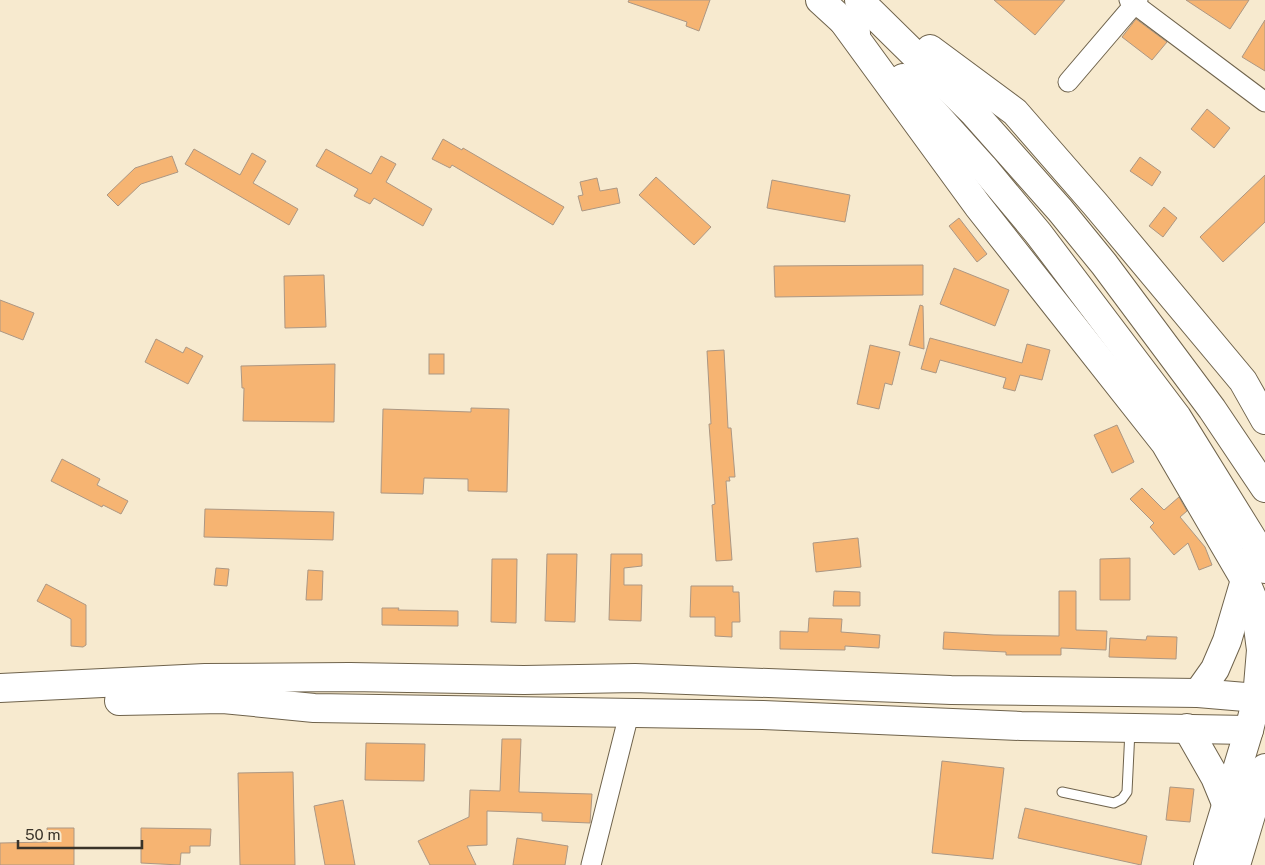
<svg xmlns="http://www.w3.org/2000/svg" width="1265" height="865" font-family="'Public Sans',sans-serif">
	<rect width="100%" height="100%" fill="#f7eacf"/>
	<g fill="#f6b472" stroke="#ac9783">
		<path d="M 629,0 L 710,0 L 699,31 L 686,26 L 687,22 L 628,2 Z"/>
		<path d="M 994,0 L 1065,0 L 1035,35 Z"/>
		<path d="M 1186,0 L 1249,0 L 1230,29 Z"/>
		<path d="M 1136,19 L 1167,42 L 1152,60 L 1122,37 Z"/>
		<path d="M 1265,20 L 1265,71 L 1242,57 Z"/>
		<path d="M 1207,109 L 1230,128 L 1214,148 L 1191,129 Z"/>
		<path d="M 443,139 L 462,150 L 463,148 L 564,207 L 553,225 L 452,165 L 450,168 L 432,159 Z"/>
		<path d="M 194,149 L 240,175 L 252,153 L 266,161 L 253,183 L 298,209 L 289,225 L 185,164 Z"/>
		<path d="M 326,149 L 371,174 L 381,156 L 396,164 L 386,182 L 432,209 L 423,226 L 374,198 L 370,204 L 354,196 L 358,189 L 316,166 Z"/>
		<path d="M 172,156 L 178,172 L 141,184 L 118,206 L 107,195 L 135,168 Z"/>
		<path d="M 1140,157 L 1161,172 L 1152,186 L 1130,171 Z"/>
		<path d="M 1265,175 L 1265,222 L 1223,262 L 1200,237 Z"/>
		<path d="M 656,177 L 711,227 L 694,245 L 639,195 Z"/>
		<path d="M 597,178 L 600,191 L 617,188 L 620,203 L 582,211 L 578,196 L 583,195 L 580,182 Z"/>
		<path d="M 772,180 L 850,195 L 845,222 L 767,208 Z"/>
		<path d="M 1164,207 L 1177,218 L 1163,237 L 1149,226 Z"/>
		<path d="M 959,218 L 987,254 L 977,262 L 949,226 Z"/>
		<path d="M 923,265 L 923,295 L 775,297 L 774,266 Z"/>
		<path d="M 954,268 L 1009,290 L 995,326 L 940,304 Z"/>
		<path d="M 324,275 L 326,327 L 285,328 L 284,276 Z"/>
		<path d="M 0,300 L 34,313 L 23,340 L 0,331 Z"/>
		<path d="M 920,305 L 923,306 L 924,349 L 909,345 Z"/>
		<path d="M 930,338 L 1022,363 L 1027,344 L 1050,350 L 1042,380 L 1020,375 L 1015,391 L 1003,388 L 1006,378 L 940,360 L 936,373 L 921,369 Z"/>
		<path d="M 156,339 L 183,353 L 186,347 L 203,356 L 188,384 L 145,362 Z"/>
		<path d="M 870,345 L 900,352 L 892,385 L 885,383 L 879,409 L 857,404 Z"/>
		<path d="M 724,350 L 728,428 L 731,428 L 735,477 L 729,477 L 730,481 L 726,481 L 732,560 L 716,561 L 712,505 L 715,504 L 709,424 L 711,424 L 707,351 Z"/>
		<rect x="429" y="354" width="15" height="20"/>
		<path d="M 335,364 L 334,422 L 243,421 L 244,388 L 242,388 L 241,366 Z"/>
		<path d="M 471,408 L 509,409 L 507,492 L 468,491 L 468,479 L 424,478 L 423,494 L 381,493 L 383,409 L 471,412 Z"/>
		<path d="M 1117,425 L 1134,462 L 1112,473 L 1094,435 Z"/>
		<path d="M 62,459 L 100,479 L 97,485 L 128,501 L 121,514 L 103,505 L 102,507 L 51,481 Z"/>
		<path d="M 1142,488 L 1164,510 L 1179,497 L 1187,511 L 1180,517 L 1205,547 L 1212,565 L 1199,570 L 1188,543 L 1174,555 L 1150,527 L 1154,523 L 1130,499 Z"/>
		<path d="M 205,509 L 334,512 L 333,540 L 204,537 Z"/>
		<path d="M 858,538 L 861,567 L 816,572 L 813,543 Z"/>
		<path d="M 547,554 L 577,554 L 575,622 L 545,621 Z"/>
		<path d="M 611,554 L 642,554 L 642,566 L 624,568 L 624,585 L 642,585 L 641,621 L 609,620 Z"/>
		<path d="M 1130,558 L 1130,600 L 1100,600 L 1100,559 Z"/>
		<path d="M 492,559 L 517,559 L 516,623 L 491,622 Z"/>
		<path d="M 216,568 L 229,569 L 227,586 L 214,585 Z"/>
		<path d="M 308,570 L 323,571 L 322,600 L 306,600 Z"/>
		<path d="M 46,584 L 86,605 L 86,645 L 83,647 L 71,646 L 71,619 L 37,601 Z"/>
		<path d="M 691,586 L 733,586 L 733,592 L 739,592 L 740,622 L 732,622 L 732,637 L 715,636 L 715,617 L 690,617 Z"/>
		<path d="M 834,591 L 860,592 L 860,606 L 833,606 Z"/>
		<path d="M 1059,591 L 1076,591 L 1076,630 L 1107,631 L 1106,650 L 1061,648 L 1061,655 L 1006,655 L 1006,652 L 943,649 L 944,632 L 994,635 L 1059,636 Z"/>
		<path d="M 382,608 L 399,608 L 398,610 L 458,611 L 458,626 L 382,625 Z"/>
		<path d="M 809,618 L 842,619 L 841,632 L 880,635 L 879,648 L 845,646 L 845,650 L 780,649 L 780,631 L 808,632 Z"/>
		<path d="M 1147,636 L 1177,637 L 1176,659 L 1109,657 L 1110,638 L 1146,640 Z"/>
		<path d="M 502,739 L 521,739 L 519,792 L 592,794 L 590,823 L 542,821 L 542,813 L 487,811 L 487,845 L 467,846 L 476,865 L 430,865 L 418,841 L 469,817 L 470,790 L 500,791 Z"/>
		<path d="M 366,743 L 425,744 L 424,781 L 365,780 Z"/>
		<path d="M 942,761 L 1004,768 L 993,859 L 932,853 Z"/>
		<path d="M 293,772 L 295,865 L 240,865 L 238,773 Z"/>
		<path d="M 1170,787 L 1194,789 L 1190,822 L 1166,820 Z"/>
		<path d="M 343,800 L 355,865 L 325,865 L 314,806 Z"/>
		<path d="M 1025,808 L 1147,836 L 1141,865 L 1018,838 Z"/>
		<path d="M 47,828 L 74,828 L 74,865 L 0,865 L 0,843 L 48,842 Z"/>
		<path d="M 141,828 L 211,829 L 210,846 L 190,846 L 190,853 L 181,853 L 180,865 L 141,863 Z"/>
		<path d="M 517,838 L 568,846 L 565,865 L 513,865 Z"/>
	</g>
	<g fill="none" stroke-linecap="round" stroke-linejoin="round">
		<g stroke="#6f634c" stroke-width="11">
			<path id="lane" d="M 1062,792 L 1114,803 L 1122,799 L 1127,792 L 1130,730"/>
		</g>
		<g stroke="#6f634c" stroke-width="21">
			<g id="street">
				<path d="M 1129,0 L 1265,102"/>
				<path d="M 1068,82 L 1138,0"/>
				<path d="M 591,865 L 629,714"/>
			</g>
		</g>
		<g stroke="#6f634c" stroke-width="30">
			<g id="primary">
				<path d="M 0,688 L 205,678 L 350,677 L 524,680 L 635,678 L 951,690 L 1198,693 L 1257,698"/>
				<path d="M 119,701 L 223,699 L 314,708 L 763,715 L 1021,726 L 1249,730"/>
			</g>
		</g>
		<g stroke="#6f634c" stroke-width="30">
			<g id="highway">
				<path d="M 820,0 L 856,33"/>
				<path d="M 859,0 L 973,112 L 1060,210 L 1104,264 L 1212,409 L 1265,488"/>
				<path d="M 843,21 L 978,206 L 1165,443 L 1245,580 L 1255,604 L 1261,650 L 1257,698 L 1249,730 L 1208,865"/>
				<path d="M 930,49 L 1015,112 L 1096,205 L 1243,381 L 1265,420"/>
				<path d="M 903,78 L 983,167 L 1038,233 L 1177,417 L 1255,543 L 1265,569"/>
				<path d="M 1198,693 L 1215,669 L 1227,641 L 1245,580"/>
				<path d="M 1187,728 L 1215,777 L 1227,806"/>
				<path d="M 1236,865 L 1265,768"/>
			</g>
		</g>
		<use href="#lane" stroke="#fff" stroke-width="9"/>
		<use href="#street" stroke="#fff" stroke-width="19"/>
		<use href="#primary" stroke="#fff" stroke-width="28"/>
		<use href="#highway" stroke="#fff" stroke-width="28"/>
	</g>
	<path d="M18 840v8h124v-8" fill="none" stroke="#393329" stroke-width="2.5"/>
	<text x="25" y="840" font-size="15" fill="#393329" stroke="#f7eacf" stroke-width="4" paint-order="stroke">50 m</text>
</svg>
